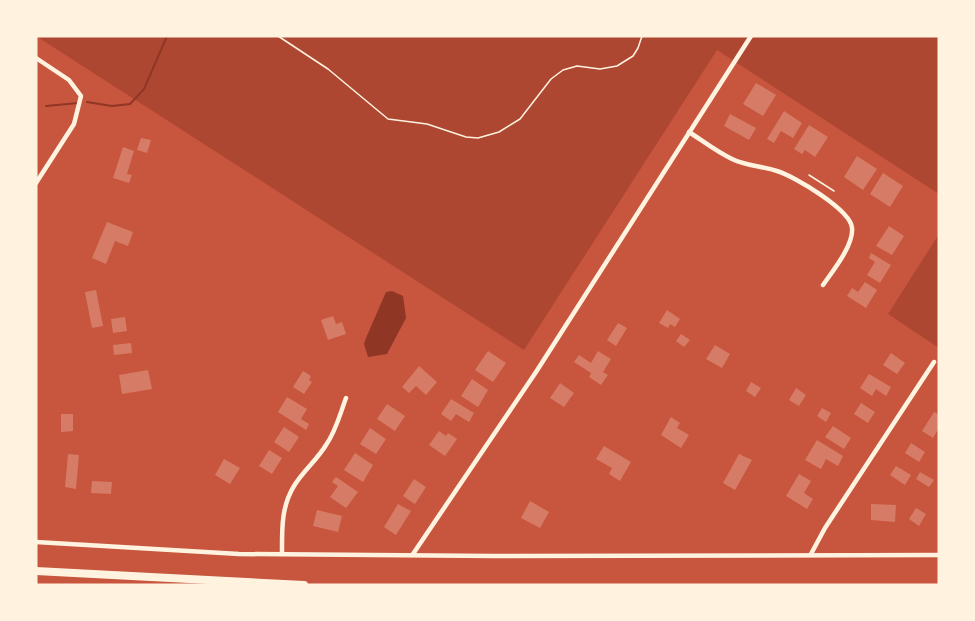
<svg xmlns="http://www.w3.org/2000/svg" width="975" height="621" font-family="'Sofia Sans Condensed',sans-serif">
	<rect width="100%" height="100%" fill="#c8553d"/>
	<g fill="#ae4732">
		<path d="M 36,36 L 939,36 L 939,194 L 717,50 L 524,350 Z"/>
		<path d="M 939,234 L 939,348 L 888,314 Z"/>
	</g>
	<path fill="#8f3625" d="M 392,291 L 403,296 L 406,318 L 387,354 L 368,357 L 364,344 L 366,338 L 386,292 Z"/>
	<g fill="none" stroke-linecap="round" stroke-linejoin="round">
		<g stroke="#8f3625" stroke-width="2">
			<path d="M 87,102 L 112,106 L 130,104 L 144,89 L 167,36"/>
			<path d="M 46,106 L 78,103"/>
		</g>
	</g>
	<g fill="#d67c66">
		<path d="M 756,83 L 776,95 L 763,116 L 743,104 Z"/>
		<path d="M 784,111 L 802,123 L 793,138 L 781,131 L 774,143 L 767,139 Z"/>
		<path d="M 730,114 L 756,128 L 749,140 L 724,126 Z"/>
		<path d="M 809,125 L 828,137 L 815,157 L 805,150 L 802,154 L 794,149 Z"/>
		<path d="M 141,138 L 151,140 L 147,153 L 137,150 Z"/>
		<path d="M 123,147 L 134,151 L 127,174 L 132,175 L 129,183 L 113,178 Z"/>
		<path d="M 857,156 L 877,169 L 863,190 L 844,177 Z"/>
		<path d="M 883,173 L 903,186 L 890,207 L 870,194 Z"/>
		<path d="M 107,222 L 133,232 L 128,246 L 115,241 L 106,264 L 92,258 Z"/>
		<path d="M 889,226 L 904,236 L 892,255 L 876,246 Z"/>
		<path d="M 871,253 L 891,265 L 880,283 L 867,275 L 875,262 L 869,258 Z"/>
		<path d="M 865,282 L 877,290 L 866,308 L 847,296 L 852,288 L 858,292 Z"/>
		<path d="M 96,290 L 103,326 L 92,328 L 85,292 Z"/>
		<path d="M 667,310 L 680,319 L 675,327 L 670,324 L 668,328 L 659,323 Z"/>
		<path d="M 333,316 L 336,324 L 342,322 L 346,334 L 328,340 L 321,320 Z"/>
		<path d="M 125,317 L 127,331 L 113,333 L 111,319 Z"/>
		<path d="M 618,323 L 627,328 L 616,346 L 607,340 Z"/>
		<path d="M 681,334 L 690,340 L 684,347 L 676,341 Z"/>
		<path d="M 131,343 L 132,353 L 114,355 L 113,345 Z"/>
		<path d="M 715,345 L 730,354 L 722,368 L 706,359 Z"/>
		<path d="M 488,351 L 506,363 L 493,382 L 475,370 Z"/>
		<path d="M 598,351 L 611,359 L 603,372 L 608,375 L 601,385 L 589,377 L 591,373 L 574,362 L 579,355 L 591,363 Z"/>
		<path d="M 891,353 L 905,363 L 897,374 L 883,365 Z"/>
		<path d="M 419,366 L 437,382 L 426,395 L 416,386 L 409,393 L 402,387 Z"/>
		<path d="M 148,370 L 152,389 L 122,394 L 119,375 Z"/>
		<path d="M 303,371 L 311,376 L 309,380 L 312,382 L 304,394 L 293,387 Z"/>
		<path d="M 869,374 L 891,387 L 886,396 L 876,389 L 872,396 L 860,388 Z"/>
		<path d="M 472,379 L 488,390 L 478,407 L 461,396 Z"/>
		<path d="M 751,382 L 761,388 L 755,397 L 746,391 Z"/>
		<path d="M 560,383 L 574,393 L 564,407 L 550,398 Z"/>
		<path d="M 796,388 L 806,395 L 799,406 L 789,400 Z"/>
		<path d="M 287,397 L 307,409 L 301,419 L 309,424 L 306,430 L 278,412 Z"/>
		<path d="M 451,399 L 474,413 L 469,422 L 456,414 L 451,421 L 441,414 Z"/>
		<path d="M 861,403 L 875,412 L 868,423 L 854,414 Z"/>
		<path d="M 387,404 L 405,416 L 395,431 L 377,419 Z"/>
		<path d="M 822,408 L 831,413 L 826,422 L 817,416 Z"/>
		<path d="M 934,412 L 939,415 L 939,428 L 933,438 L 922,431 Z"/>
		<path d="M 61,414 L 73,414 L 73,431 L 61,432 Z"/>
		<path d="M 671,417 L 680,423 L 677,428 L 689,435 L 681,448 L 661,435 Z"/>
		<path d="M 833,426 L 851,438 L 844,449 L 825,437 Z"/>
		<path d="M 284,427 L 299,437 L 289,452 L 274,442 Z"/>
		<path d="M 370,428 L 386,439 L 376,454 L 360,444 Z"/>
		<path d="M 439,431 L 446,436 L 448,433 L 457,439 L 445,456 L 429,445 Z"/>
		<path d="M 817,440 L 843,456 L 838,466 L 826,459 L 821,469 L 805,460 Z"/>
		<path d="M 911,443 L 925,452 L 919,462 L 905,453 Z"/>
		<path d="M 604,446 L 631,462 L 620,481 L 609,474 L 612,468 L 596,459 Z"/>
		<path d="M 269,450 L 282,458 L 272,474 L 259,466 Z"/>
		<path d="M 355,453 L 373,465 L 363,482 L 344,470 Z"/>
		<path d="M 68,454 L 79,455 L 76,489 L 65,487 Z"/>
		<path d="M 739,454 L 752,460 L 735,490 L 723,483 Z"/>
		<path d="M 224,459 L 240,468 L 230,484 L 215,475 Z"/>
		<path d="M 896,466 L 911,475 L 905,485 L 890,475 Z"/>
		<path d="M 920,472 L 934,480 L 929,487 L 916,479 Z"/>
		<path d="M 799,474 L 811,481 L 804,493 L 813,499 L 807,509 L 786,496 Z"/>
		<path d="M 336,477 L 358,492 L 346,508 L 330,497 L 338,486 L 332,482 Z"/>
		<path d="M 414,479 L 426,487 L 415,504 L 403,496 Z"/>
		<path d="M 92,481 L 112,482 L 111,494 L 91,493 Z"/>
		<path d="M 530,501 L 549,512 L 540,528 L 521,518 Z"/>
		<path d="M 398,504 L 411,511 L 396,535 L 384,527 Z"/>
		<path d="M 871,504 L 896,505 L 895,522 L 871,520 Z"/>
		<path d="M 916,508 L 926,514 L 919,526 L 909,519 Z"/>
		<path d="M 317,510 L 342,516 L 338,532 L 313,526 Z"/>
	</g>
	<g fill="none" stroke-linecap="round" stroke-linejoin="round">
		<g stroke="#fff3e0" stroke-width="1.5">
			<path d="M 278,36 L 328,69 L 388,119 L 427,124 L 466,137 L 478,138 L 499,132 L 520,119 L 551,79 L 563,70 L 577,66 L 600,69 L 617,66 L 633,56 L 638,48 L 642,36"/>
			<path d="M 809,175 L 834,191"/>
		</g>
		<g stroke="#fff3e0" stroke-width="4.5">
			<path d="M 36,58 L 69,80 L 81,96 L 74,124 L 36,183"/>
			<path d="M 689,132 C 703,141 717,152 732,159 C 746,166 762,166 777,171 C 794,176 851,210 852,228 C 854,245 832,272 823,285"/>
			<path d="M 36,542 L 239,554 L 493,556 L 939,555"/>
			<path d="M 282,554 C 282,530 281,507 294,486 C 303,471 317,460 326,445 C 336,431 340,414 346,398"/>
			<path d="M 413,554 L 536,372 L 751,36"/>
			<path d="M 811,554 L 825,528 L 934,362"/>
		</g>
		<path stroke="#fff3e0" stroke-width="8" d="M 36,571 L 304,585"/>
	</g>
	<rect width="975" height="621" fill="none" stroke="#fff3e0" stroke-width="75"/>
</svg>
